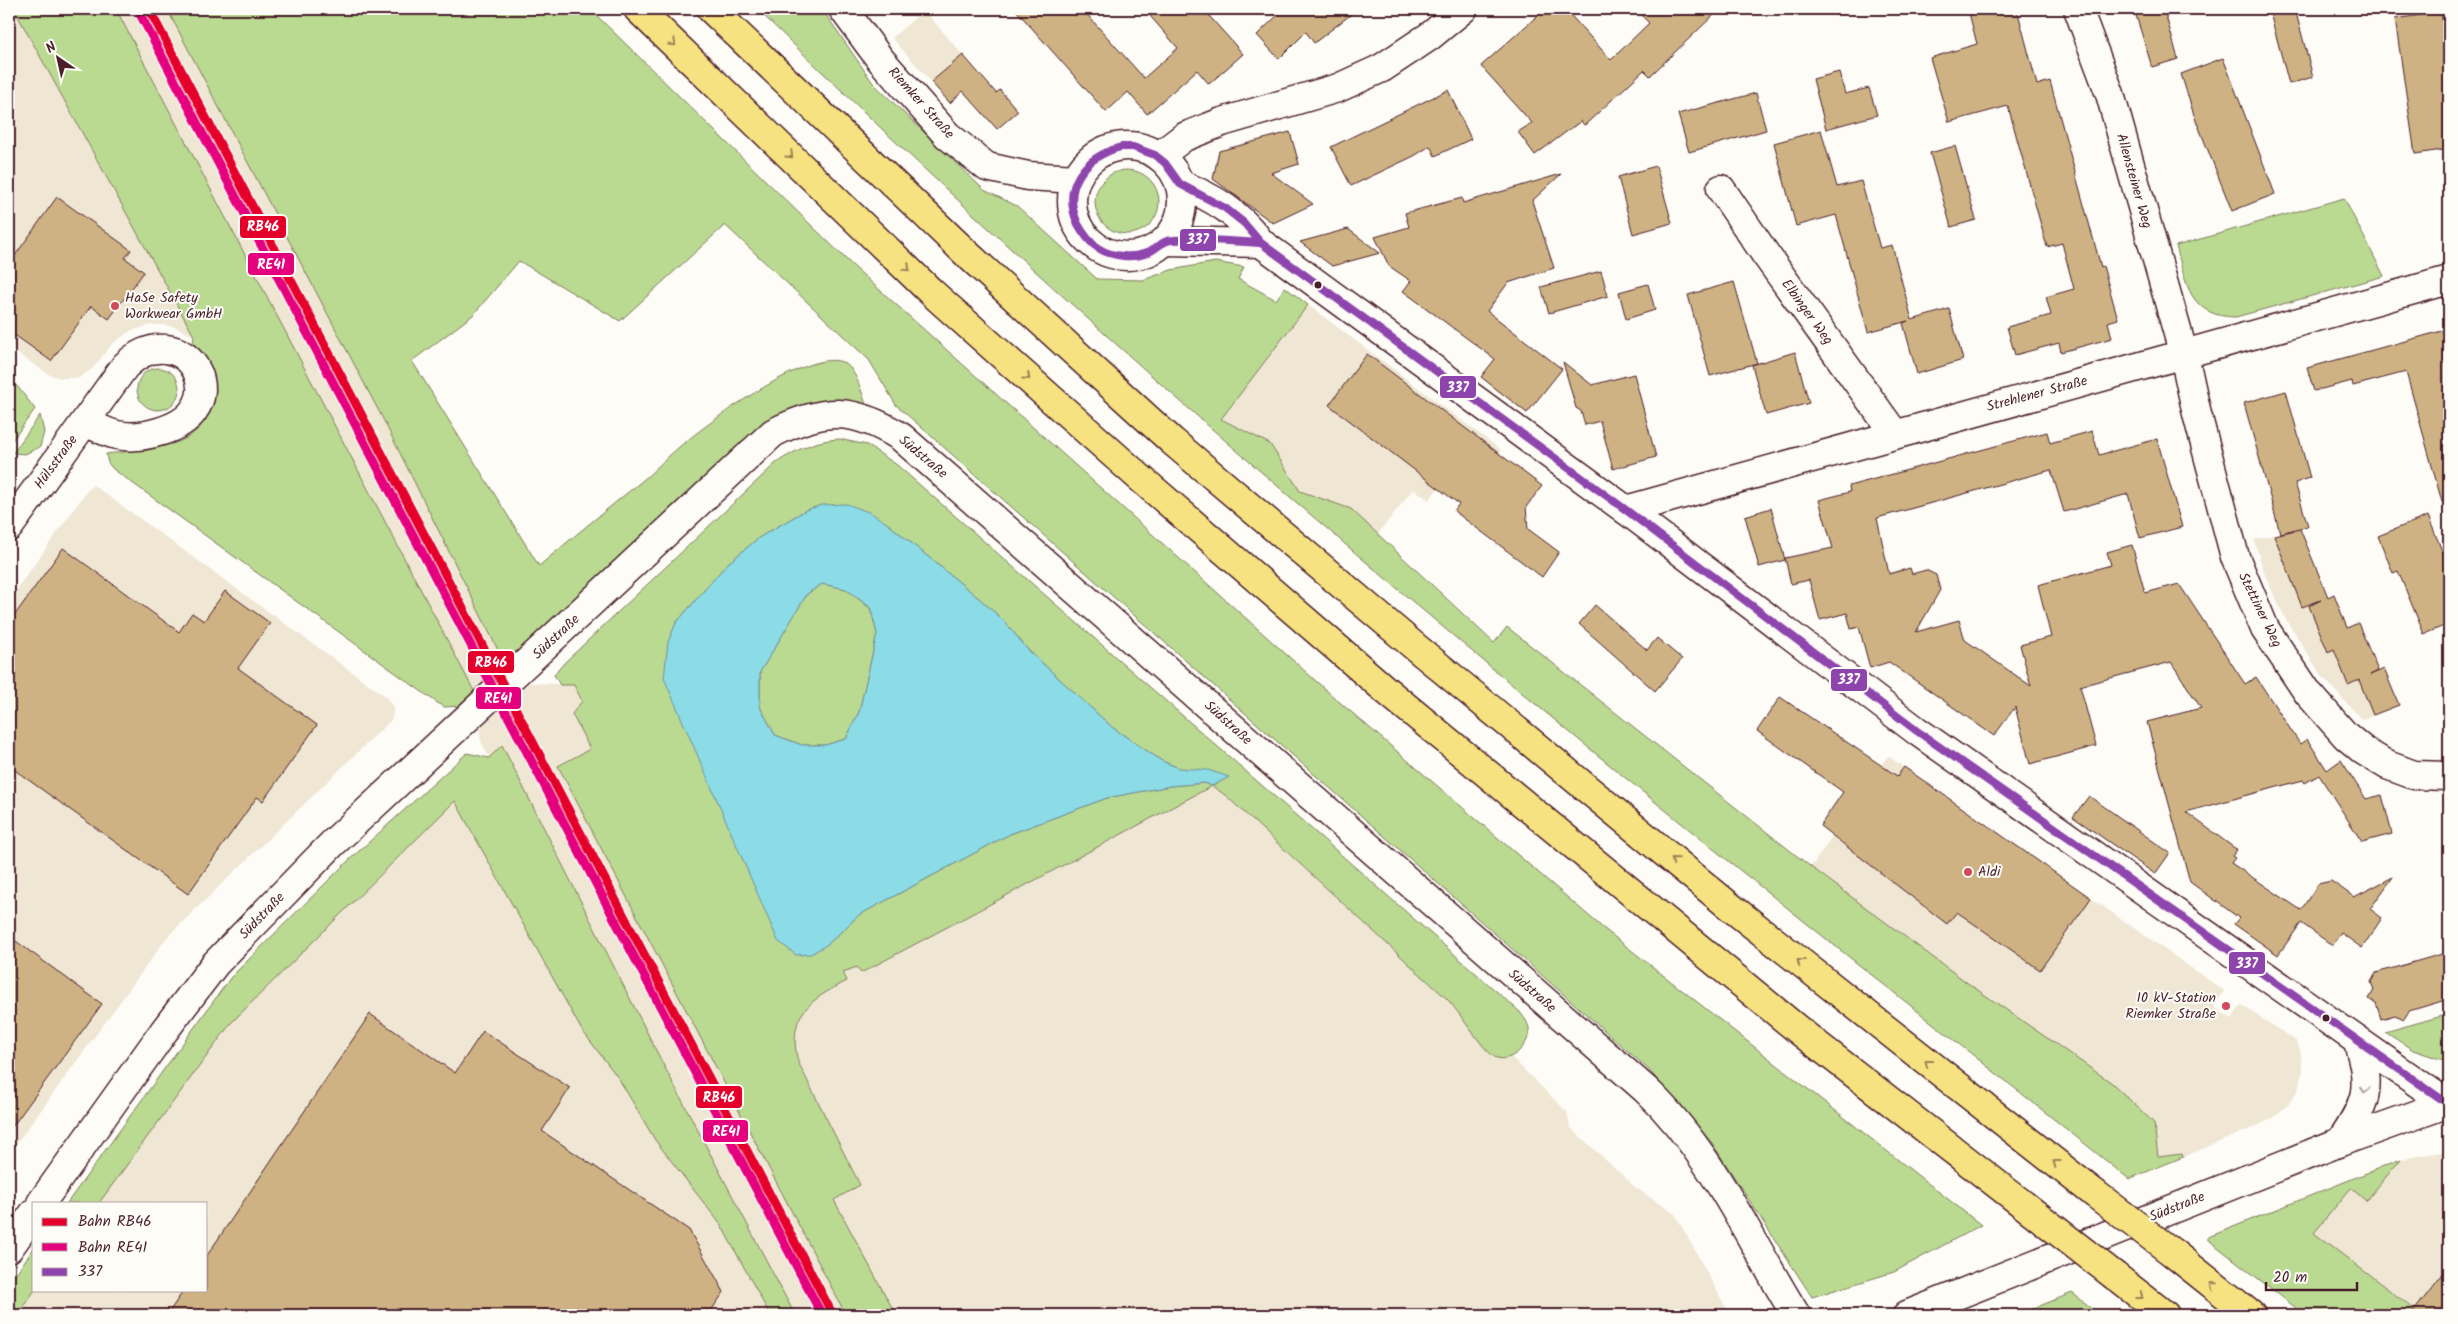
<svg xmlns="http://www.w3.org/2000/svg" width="2458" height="1324" font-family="Kalam,sans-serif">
	<rect width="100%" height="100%" fill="#fdfcf7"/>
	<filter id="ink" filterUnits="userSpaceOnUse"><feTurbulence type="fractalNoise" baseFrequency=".02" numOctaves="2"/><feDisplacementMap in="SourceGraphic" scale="10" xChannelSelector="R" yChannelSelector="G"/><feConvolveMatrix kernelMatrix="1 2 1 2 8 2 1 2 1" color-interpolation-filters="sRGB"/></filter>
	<g filter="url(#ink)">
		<g fill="#efe6d4">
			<path d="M 9,9 L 14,9 L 194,336 L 175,327 L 163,325 L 151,325 L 130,331 L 112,344 L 93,368 L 79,378 L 62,378 L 50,375 L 9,348 Z"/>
			<path d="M 116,9 L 167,9 L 209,87 L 383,419 L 506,666 L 475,693 Z"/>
			<path d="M 924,10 L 980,75 L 950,103 L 892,38 Z"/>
			<path d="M 1308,305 L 1501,450 L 1459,504 L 1438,488 L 1429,500 L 1413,489 L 1378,534 L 1351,509 L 1300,491 L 1270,444 L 1221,419 Z"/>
			<path d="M 93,485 L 385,696 L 393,707 L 393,714 L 391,720 L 168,936 L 9,1154 L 9,600 L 87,491 Z"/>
			<path d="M 2300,528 L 2328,597 L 2334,594 L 2353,641 L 2359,639 L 2373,673 L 2384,669 L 2399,705 L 2362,720 L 2321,675 L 2285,618 L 2265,575 L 2254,540 Z"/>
			<path d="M 529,683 L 574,685 L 582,701 L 572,714 L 590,749 L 558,766 L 846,1315 L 795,1315 L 663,1064 L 502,745 L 489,758 L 481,741 L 479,727 Z"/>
			<path d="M 1888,756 L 2224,991 L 2214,1007 L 2232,1019 L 2241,1005 L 2296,1041 L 2300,1050 L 2303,1072 L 2298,1090 L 2288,1105 L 2271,1119 L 2255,1127 L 2183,1157 L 2182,1154 L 2158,1157 L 2153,1123 L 1811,867 Z"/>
			<path d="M 1212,786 L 1225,795 L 1452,1004 L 1490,1053 L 1511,1057 L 1567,1112 L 1570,1127 L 1636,1188 L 1675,1214 L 1730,1315 L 896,1315 L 834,1200 L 860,1185 L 798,1062 L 795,1046 L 796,1030 L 805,1009 L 820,994 L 846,981 L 843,972 L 857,966 L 861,973 Z"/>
			<path d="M 455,801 L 581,1029 L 619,1079 L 655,1140 L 721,1225 L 770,1315 L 17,1315 L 35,1290 L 206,1290 L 206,1203 L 99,1203 L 231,1023 Z"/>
			<path d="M 2442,1152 L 2449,1154 L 2449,1315 L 2422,1315 L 2314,1233 L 2351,1188 L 2366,1200 L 2401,1159 Z"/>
		</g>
		<g fill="#bad991" stroke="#827c5e" fill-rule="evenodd">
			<path d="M 14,9 L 116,9 L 475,693 L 462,706 L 444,707 L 436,702 L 113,469 L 108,463 L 106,454 C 128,451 153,450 175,443 C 206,434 222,398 211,368 C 207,358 200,351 193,343 L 194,336 Z"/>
			<path d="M 167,9 L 590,9 L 852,265 L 1336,699 L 1603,928 L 1981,1225 L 1894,1272 L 1812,1297 L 1712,1143 L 1648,1069 L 896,405 L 869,360 L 725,225 L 620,321 L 519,261 L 473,315 L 412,361 L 539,566 C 573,537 607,509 642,481 C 654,471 665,459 678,448 C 705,425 808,348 842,362 C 856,367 861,392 866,404 C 828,395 798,402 765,422 L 506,666 L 383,419 Z"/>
			<path d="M 757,9 L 822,9 L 873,83 L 984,190 L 1017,206 L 1097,279 L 1143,280 L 1171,270 L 1215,262 L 1244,267 L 1238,279 L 1276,300 L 1285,287 L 1308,305 L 1221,419 L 1270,444 L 1300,491 L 1351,509 L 1494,643 L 1507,627 L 1811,867 L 1969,984 L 2112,1083 L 2154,1123 L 2158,1157 L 2182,1154 L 2183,1157 L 2129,1179 C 1940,1028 1749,880 1562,726 C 1285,498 1014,260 757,9 Z"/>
			<circle cx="1127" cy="202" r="32"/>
			<path d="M 2344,198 L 2384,276 L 2236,317 C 2189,317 2186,283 2176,246 Z"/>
			<circle cx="158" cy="389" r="21"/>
			<path d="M 17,386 L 35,409 L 9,445 L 9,387 Z"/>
			<path d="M 40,415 L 44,432 L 40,447 L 25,454 L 13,453 Z"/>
			<path d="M 839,439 L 867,445 L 897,465 L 1520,1012 C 1524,1018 1530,1024 1529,1032 C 1528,1046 1512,1062 1497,1058 C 1485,1055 1458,1009 1446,998 C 1372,930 1299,863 1225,795 L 1212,786 L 861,973 L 857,967 L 843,972 L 847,981 C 809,1000 787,1015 798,1062 L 860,1185 L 834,1200 L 896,1315 L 846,1315 L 558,766 L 590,749 L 572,714 L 582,701 L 574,685 L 560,685 L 554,675 L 564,663 L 776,463 C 796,450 815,440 839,439 ZM 806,510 L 888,524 L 981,600 L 1004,621 L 1028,650 L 1113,728 L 1162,761 L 1179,768 L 1228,777 L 1213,786 L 1205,783 L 1170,786 L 1107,798 L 1010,834 L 859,915 L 828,944 L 676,623 L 726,565 L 760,537 Z"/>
			<path d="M 822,584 L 846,589 L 871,609 L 877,634 L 859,712 L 846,739 L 825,745 L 802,745 L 775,735 L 760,707 L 760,672 L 807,594 Z"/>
			<path d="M 502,745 L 663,1064 L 795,1315 L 770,1315 L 721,1225 L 655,1140 L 619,1079 L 581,1029 L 455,801 L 231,1023 L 99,1203 L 67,1203 L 231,977 L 347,862 L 467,753 L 489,758 Z"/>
			<path d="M 2449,1014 L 2449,1062 L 2413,1050 L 2385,1032 Z"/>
			<path d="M 2401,1159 L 2366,1201 L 2351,1188 L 2314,1233 L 2422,1315 L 2305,1315 L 2206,1238 Z"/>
			<path d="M 34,1248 L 35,1290 L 17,1315 L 9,1315 L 9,1283 Z"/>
			<path d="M 2072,1293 L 2101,1315 L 2017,1315 Z"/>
		</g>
		<path fill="#8bdce6" stroke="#71909b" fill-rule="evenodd" d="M 847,504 L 871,513 L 888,524 L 981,600 L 1004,621 L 1028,650 L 1113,728 L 1162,761 L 1179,768 L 1208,770 L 1229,777 L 1212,786 L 1205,783 L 1170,786 L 1107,798 L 1010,834 L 859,915 L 828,944 L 811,954 L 796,955 L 778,941 L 664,678 L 668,642 L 676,623 L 726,565 L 760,537 L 806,510 L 822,505 ZM 822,584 L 846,589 L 871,608 L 877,634 L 859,712 L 846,739 L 825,745 L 802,745 L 775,735 L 760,707 L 760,672 L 807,594 Z"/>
		<g fill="#ceb283" stroke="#4a1f2b">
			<path d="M 1015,9 L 1082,9 L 1144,78 L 1178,48 L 1144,9 L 1203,9 L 1243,54 L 1209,84 L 1197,70 L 1147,114 L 1128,92 L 1106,112 Z"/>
			<path d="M 1284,9 L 1358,9 L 1314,43 L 1306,32 L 1279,59 L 1257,35 Z"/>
			<path d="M 1545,9 L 1565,9 L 1611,60 L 1649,23 L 1635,9 L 1720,9 L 1650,76 L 1644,70 L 1586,124 L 1584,125 L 1581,121 L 1535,155 L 1518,132 L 1532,123 L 1481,66 Z"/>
			<path d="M 1968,9 L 2017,9 L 2037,85 L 2050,81 L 2101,267 L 2103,266 L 2118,319 L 2108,322 L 2112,338 L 2061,352 L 2059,343 L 2015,355 L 2007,327 L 2051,315 L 2046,297 L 2074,289 L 2062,243 L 2047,247 L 2008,106 L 1949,122 L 1930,58 L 1977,44 Z"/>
			<path d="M 2134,9 L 2164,9 L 2178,59 L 2152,67 Z"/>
			<path d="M 2269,9 L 2295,9 L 2313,77 L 2289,84 Z"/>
			<path d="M 2441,12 L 2449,65 L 2449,149 L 2415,154 L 2395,19 Z"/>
			<path d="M 963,55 L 996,93 L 1000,90 L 1018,111 L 997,129 L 963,91 L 950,103 L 931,82 Z"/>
			<path d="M 2223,58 L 2275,194 L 2232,211 L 2194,115 L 2181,74 Z"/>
			<path d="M 1839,72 L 1845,94 L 1869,88 L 1877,115 L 1826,129 L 1813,79 Z"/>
			<path d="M 1448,90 L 1471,139 L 1435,156 L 1430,146 L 1414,156 L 1351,186 L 1331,147 Z"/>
			<path d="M 1756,93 L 1766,130 L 1689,152 L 1678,114 Z"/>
			<path d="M 1821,130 L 1837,187 L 1861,181 L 1880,248 L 1892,245 L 1912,320 L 1949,309 L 1963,360 L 1917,374 L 1903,323 L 1908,321 L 1868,332 L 1836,215 L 1796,226 L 1774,143 Z"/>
			<path d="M 1290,132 L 1299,164 L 1271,173 L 1313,204 L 1273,223 L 1213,179 L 1219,151 Z"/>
			<path d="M 1955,146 L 1976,220 L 1951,227 L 1930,153 Z"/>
			<path d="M 1656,166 L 1672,223 L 1633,234 L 1618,177 Z"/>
			<path d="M 1561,174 L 1532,201 L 1554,268 L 1508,283 L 1487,311 L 1562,369 L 1527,413 L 1481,377 L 1495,359 L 1403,291 L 1411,281 L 1389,266 L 1375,237 L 1409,227 L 1405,213 L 1462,198 L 1463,203 Z"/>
			<path d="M 57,197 L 131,250 L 125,258 L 144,272 L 109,319 L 91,306 L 51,361 L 9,331 L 9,264 Z"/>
			<path d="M 1348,229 L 1380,253 L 1332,266 L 1300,242 Z"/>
			<path d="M 1601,271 L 1608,296 L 1549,313 L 1541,287 Z"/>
			<path d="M 1734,282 L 1757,363 L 1710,376 L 1688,295 Z"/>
			<path d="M 1648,284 L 1655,310 L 1626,319 L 1619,292 Z"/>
			<path d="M 2449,329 L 2449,501 L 2442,502 L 2406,372 L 2353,386 L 2352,381 L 2314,391 L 2307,368 Z"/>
			<path d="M 1795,352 L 1809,403 L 1766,415 L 1752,365 Z"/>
			<path d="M 1367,354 L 1542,486 L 1526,507 L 1528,529 L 1559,552 L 1542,577 L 1454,511 L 1459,504 L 1329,405 Z"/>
			<path d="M 1563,362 L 1592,385 L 1634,374 L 1656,457 L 1613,469 L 1600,421 L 1585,425 L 1581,411 L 1576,408 Z"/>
			<path d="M 2286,391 L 2310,478 L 2295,483 L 2308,526 L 2280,533 L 2244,403 Z"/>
			<path d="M 2092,431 L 2099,455 L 2157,439 L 2182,527 L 2140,538 L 2128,494 L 2064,512 L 2051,470 L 1877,518 L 1889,574 L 1910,568 L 1912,574 L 1926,570 L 1936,575 L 1940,590 L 1916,632 L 1959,620 L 1965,640 L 2031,686 L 2020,645 L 2051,637 L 2038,585 L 2111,565 L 2107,552 L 2132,545 L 2145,593 L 2179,584 L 2245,684 L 2256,677 L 2300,744 L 2307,739 L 2327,770 L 2341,760 L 2366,799 L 2382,795 L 2392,834 L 2362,842 L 2319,775 L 2305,783 L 2303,780 L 2186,812 L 2237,850 L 2232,856 L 2235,858 L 2231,863 L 2301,910 L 2318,884 L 2331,881 L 2354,897 L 2393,877 L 2370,909 L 2382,918 L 2362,948 L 2341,933 L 2332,945 L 2301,923 L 2278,955 L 2234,924 L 2239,918 L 2190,882 L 2147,722 L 2201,708 L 2171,662 L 2080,686 L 2096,746 L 2030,764 L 2015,707 L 1994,736 L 1889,662 L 1870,668 L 1859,627 L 1851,629 L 1847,613 L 1820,620 L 1809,580 L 1791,584 L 1785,558 L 1833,548 L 1819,500 L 1850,492 L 1849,486 L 2047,432 L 2050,443 Z"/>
			<path d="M 1771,508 L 1785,560 L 1759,567 L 1745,516 Z"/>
			<path d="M 2428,516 L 2449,568 L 2449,624 L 2424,634 L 2398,571 L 2393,573 L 2378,536 Z"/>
			<path d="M 2300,529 L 2328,597 L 2334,594 L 2347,628 L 2358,623 L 2378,671 L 2370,675 L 2384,669 L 2399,705 L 2373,715 L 2359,680 L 2348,685 L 2334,649 L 2328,652 L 2309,606 L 2321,600 L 2302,607 L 2274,535 Z"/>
			<path d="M 63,548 L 179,632 L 192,613 L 204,621 L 225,591 L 270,623 L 238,668 L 317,725 L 263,801 L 257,797 L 188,894 L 9,766 L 9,623 Z"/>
			<path d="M 1595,605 L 1647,650 L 1657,638 L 1682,659 L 1655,691 L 1579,624 Z"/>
			<path d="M 1780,697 L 1897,776 L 1904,767 L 2091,898 L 2040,970 L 1957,912 L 1947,924 L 1820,826 L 1843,792 L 1757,731 Z"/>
			<path d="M 2089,796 L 2170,853 L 2155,874 L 2073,817 Z"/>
			<path d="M 9,936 L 102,1004 L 9,1131 Z"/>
			<path d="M 2449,952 L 2449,999 L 2409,1011 L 2404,1019 L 2395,1015 L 2381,1019 L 2376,1003 L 2369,999 L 2374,990 L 2371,982 L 2376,973 Z"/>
			<path d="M 370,1014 L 455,1073 L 483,1031 L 570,1088 L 542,1131 L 689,1230 L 724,1292 L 708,1315 L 167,1315 L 184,1290 L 206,1290 L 206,1257 Z"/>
			<path d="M 2449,1266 L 2449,1315 L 2411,1315 Z"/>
		</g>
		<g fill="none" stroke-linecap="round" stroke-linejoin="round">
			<g stroke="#4a1f2b" stroke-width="31">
				<g id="minor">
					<path d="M 843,9 L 880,59 L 947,135 L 987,167 L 1028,176 L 1076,179"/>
					<path d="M 2078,9 L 2110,94 L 2184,355 L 2197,414 L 2235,557 L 2265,629 L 2308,693 L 2346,736 L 2364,751 L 2387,765 L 2414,775 L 2449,776"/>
					<circle cx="1127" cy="201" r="55"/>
					<path d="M 1159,156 L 1184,137 L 1222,122 L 1338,88 L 1382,68 L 1430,36 L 1463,9"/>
					<path d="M 1180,184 C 1214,198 1239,213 1261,243 L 1626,510 L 1917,731 L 2449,1105"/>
					<path d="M 1721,189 L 1766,255 L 1894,433"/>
					<path d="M 1166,241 L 1261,243"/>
					<path d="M 1626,510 L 2449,280"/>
					<path d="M 9,527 C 48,473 86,420 125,366 C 136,355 151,347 166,349 C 195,352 211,387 194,410 C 181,430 139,440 117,435 C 106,433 95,426 85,422"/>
				</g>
			</g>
			<g stroke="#4a1f2b" stroke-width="31">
				<g id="tertiary">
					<path d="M 2340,1142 C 2366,1104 2373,1088 2358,1043"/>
					<path d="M 41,1203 L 164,1031 L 215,964 L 332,844 L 773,433 C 824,407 853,407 901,437 L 1645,1089 C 1712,1152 1748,1238 1796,1315"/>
					<path d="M 9,1248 L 34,1213"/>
					<path d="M 1907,1315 L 2340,1142 L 2449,1103"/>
				</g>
			</g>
			<g stroke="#4a1f2b" stroke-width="31">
				<g id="motorway">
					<path d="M 638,9 L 930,291 L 1139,477 L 1388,692 L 1802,1033 L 2038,1216"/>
					<path d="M 711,9 L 967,254 L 1172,441 L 1413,645 L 1728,905 L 2094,1193"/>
					<path d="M 2173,1253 L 2251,1315"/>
					<path d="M 2115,1276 L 2165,1315"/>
				</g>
			</g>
			<use href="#minor" stroke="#fdfcf7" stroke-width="28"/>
			<use href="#tertiary" stroke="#fdfcf7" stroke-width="28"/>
			<use href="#motorway" stroke="#f6e281" stroke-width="28"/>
			<g stroke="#4a1f2b" stroke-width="31" stroke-linecap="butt">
				<g id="motorway-bridge">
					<path d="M 2094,1193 L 2173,1253"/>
					<path d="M 2038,1216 L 2115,1276"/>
				</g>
			</g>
			<use href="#motorway-bridge" stroke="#f6e281" stroke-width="28"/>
			<g stroke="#fdfcf7" stroke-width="11">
				<g id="bus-1">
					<path d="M 1121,147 L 1133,147 L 1155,155 L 1165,163 L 1180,184 L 1225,208 L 1244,223 L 1261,243 C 1232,242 1202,238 1173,240 C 1162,240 1158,248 1149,252 C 1134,259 1112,257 1098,248 C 1089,242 1083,233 1078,224 C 1061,187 1084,157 1121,147 Z"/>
					<path d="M 1261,243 L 1626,510 L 1917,731 L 2447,1103"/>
				</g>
			</g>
			<use href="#bus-1" stroke="#8e44ad" stroke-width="8"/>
			<g stroke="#fdfcf7" stroke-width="12">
				<path id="rail-1" d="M 149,9 L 833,1315"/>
			</g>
			<g stroke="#fdfcf7" stroke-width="12">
				<path id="rail-2" d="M 140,14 L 822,1315"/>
			</g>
			<use href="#rail-1" stroke="#e4002b" stroke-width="9"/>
			<use href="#rail-2" stroke="#e5007d" stroke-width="9"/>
		</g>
		<defs><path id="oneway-chevron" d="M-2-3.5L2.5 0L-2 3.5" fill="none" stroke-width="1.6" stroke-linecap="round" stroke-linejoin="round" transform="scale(1.25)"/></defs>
		<g stroke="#a08056">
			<use href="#oneway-chevron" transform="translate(673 43) rotate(44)"/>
			<use href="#oneway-chevron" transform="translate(790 155) rotate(44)"/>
			<use href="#oneway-chevron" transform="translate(907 268) rotate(44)"/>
			<use href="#oneway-chevron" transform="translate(1027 377) rotate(42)"/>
			<use href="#oneway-chevron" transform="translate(1674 860) rotate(-141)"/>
			<use href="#oneway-chevron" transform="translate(1800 962) rotate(-142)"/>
			<use href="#oneway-chevron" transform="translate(1928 1063) rotate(-142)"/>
			<use href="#oneway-chevron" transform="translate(2056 1163) rotate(-142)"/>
			<use href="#oneway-chevron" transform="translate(2213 1285) rotate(-141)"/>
			<use href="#oneway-chevron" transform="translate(2140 1296) rotate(38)"/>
		</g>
		<use stroke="#ac999b" href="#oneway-chevron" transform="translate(2365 1090) rotate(94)"/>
	</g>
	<g fill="#4a1f2b" stroke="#fdfcf7" stroke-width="2">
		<circle cx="1318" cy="285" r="4.5"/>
		<circle cx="2326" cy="1018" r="4.5"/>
	</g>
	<g fill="#d1495b" stroke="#fdfcf7" stroke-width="2">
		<circle cx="115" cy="306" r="5"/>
		<circle cx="1968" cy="872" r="5"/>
		<circle cx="2226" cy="1006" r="5"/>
	</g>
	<g text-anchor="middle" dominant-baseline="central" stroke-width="4" stroke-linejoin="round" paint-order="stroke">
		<g font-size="14" fill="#4a1f2b" stroke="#fdfcf7">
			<text transform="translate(921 103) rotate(48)">Riemker Straße</text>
			<text transform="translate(2134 181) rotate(74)">Allensteiner Weg</text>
			<text transform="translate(1807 312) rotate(54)">Elbinger Weg</text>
			<text transform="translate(2037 394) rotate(-15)">Strehlener Straße</text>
			<text transform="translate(923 457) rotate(40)">Südstraße</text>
			<text transform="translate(56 462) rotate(-54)">Hülsstraße</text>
			<text transform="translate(2260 610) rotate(64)">Stettiner Weg</text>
			<text transform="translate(556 637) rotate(-43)">Südstraße</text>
			<text transform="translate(1228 723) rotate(42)">Südstraße</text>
			<text transform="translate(262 916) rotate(-46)">Südstraße</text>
			<text transform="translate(1532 991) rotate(41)">Südstraße</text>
			<text transform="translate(2177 1207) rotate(-22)">Südstraße</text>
		</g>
		<g font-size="14" fill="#4a1f2b" stroke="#fdfcf7" text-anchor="start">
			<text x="125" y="298">HaSe Safety<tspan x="125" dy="16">Workwear GmbH</tspan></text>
			<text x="1978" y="872">Aldi</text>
			<text x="2216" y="998" text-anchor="end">10 kV-Station<tspan x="2216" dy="16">Riemker Straße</tspan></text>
		</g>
	</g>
	<g stroke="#fdfcf7" stroke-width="2">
		<rect x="239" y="215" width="48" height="24" rx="5" fill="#e4002b"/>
		<rect x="1179" y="228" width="38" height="24" rx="5" fill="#8e44ad"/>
		<rect x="247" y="252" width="48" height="24" rx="5" fill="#e5007d"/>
		<rect x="1439" y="375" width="38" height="24" rx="5" fill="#8e44ad"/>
		<rect x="467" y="650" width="48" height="24" rx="5" fill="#e4002b"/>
		<rect x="1830" y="668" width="38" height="24" rx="5" fill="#8e44ad"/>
		<rect x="475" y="686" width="47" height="24" rx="5" fill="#e5007d"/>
		<rect x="2228" y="951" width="38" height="24" rx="5" fill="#8e44ad"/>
		<rect x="695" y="1085" width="48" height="24" rx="5" fill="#e4002b"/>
		<rect x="702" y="1119" width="47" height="24" rx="5" fill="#e5007d"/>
	</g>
	<g font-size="14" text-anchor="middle" font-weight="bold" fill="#fff">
		<text x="263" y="231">RB46</text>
		<text x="1198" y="244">337</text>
		<text x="271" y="269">RE41</text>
		<text x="1458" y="392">337</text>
		<text x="491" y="667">RB46</text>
		<text x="1849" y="684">337</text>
		<text x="498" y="703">RE41</text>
		<text x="2247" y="968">337</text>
		<text x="719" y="1102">RB46</text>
		<text x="726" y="1136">RE41</text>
	</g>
	<rect width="2458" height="1324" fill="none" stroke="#fdfcf7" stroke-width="30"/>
	<rect x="15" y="15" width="2428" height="1294" fill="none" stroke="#4a1f2b" stroke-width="2" filter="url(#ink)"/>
	<rect x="32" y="1202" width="175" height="90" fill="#fdfcf7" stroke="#b5a4a5"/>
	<rect x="42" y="1218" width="25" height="8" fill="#e4002b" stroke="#b5a4a5"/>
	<text x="78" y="1226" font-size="15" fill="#4a1f2b">Bahn RB46</text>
	<rect x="42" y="1243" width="25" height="8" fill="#e5007d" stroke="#b5a4a5"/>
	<text x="78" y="1252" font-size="15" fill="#4a1f2b">Bahn RE41</text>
	<rect x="42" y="1268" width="25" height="8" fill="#8e44ad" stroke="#b5a4a5"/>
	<text x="78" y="1276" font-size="15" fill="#4a1f2b">337</text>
	<g transform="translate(58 58) rotate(326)" stroke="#fdfcf7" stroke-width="4" paint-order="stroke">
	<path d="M0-4L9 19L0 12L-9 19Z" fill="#4a1f2b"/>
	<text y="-8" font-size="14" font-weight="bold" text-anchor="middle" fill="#4a1f2b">N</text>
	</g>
	<path d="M2266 1282v8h91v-8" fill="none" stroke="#4a1f2b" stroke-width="2.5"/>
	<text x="2273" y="1282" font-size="15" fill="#4a1f2b" stroke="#fdfcf7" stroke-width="4" paint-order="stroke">20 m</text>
</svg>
